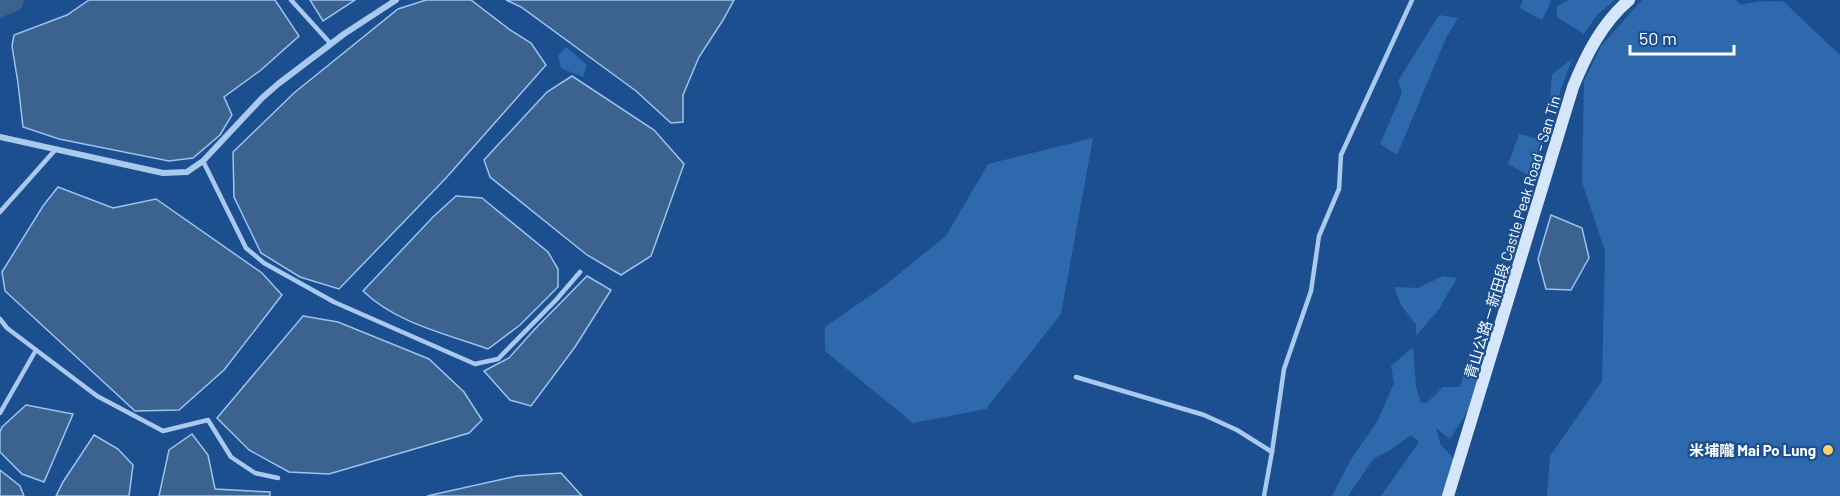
<svg xmlns="http://www.w3.org/2000/svg" width="1840" height="496" font-family="Barlow,'Noto Sans SC',sans-serif">
	<rect width="100%" height="100%" fill="#1b4f8f"/>
	<g fill="#2e69ad">
		<path d="M 1523,0 L 1550,0 L 1551,2 L 1542,20 L 1520,8 Z"/>
		<path d="M 1569,0 L 1615,0 L 1597,15 L 1584,34 L 1557,17 L 1557,6 Z"/>
		<path d="M 1642,0 L 1736,0 L 1741,5 C 1755,1 1770,0 1784,2 L 1840,55 L 1840,496 L 1547,496 L 1550,456 L 1602,381 L 1605,251 L 1582,182 L 1584,81 L 1601,46 Z"/>
		<path d="M 1439,15 L 1458,18 L 1446,38 L 1397,155 L 1380,144 L 1402,93 L 1398,81 Z"/>
		<path d="M 566,47 L 587,65 L 583,77 L 561,68 L 558,56 Z"/>
		<path d="M 1572,59 L 1555,106 L 1550,101 L 1552,74 Z"/>
		<path d="M 1519,134 L 1543,140 L 1532,177 L 1508,164 Z"/>
		<path d="M 1093,138 L 1061,314 L 986,409 L 913,423 L 825,351 L 825,327 L 884,286 L 946,236 L 988,164 Z"/>
		<path d="M 1443,276 L 1457,278 L 1439,309 L 1416,336 L 1416,325 L 1401,305 L 1394,287 L 1418,288 Z"/>
		<path d="M 1413,347 L 1416,386 L 1421,403 L 1427,403 L 1443,387 L 1460,387 L 1470,351 L 1487,355 L 1473,403 L 1450,439 L 1436,428 L 1441,445 L 1456,461 L 1445,496 L 1381,496 L 1419,442 L 1411,435 L 1389,451 L 1373,459 L 1348,496 L 1332,496 L 1350,461 L 1378,420 L 1394,383 L 1391,366 Z"/>
	</g>
	<g fill="#3c6290" stroke="#9cc4f0" stroke-width="1.5">
		<path d="M 89,0 L 275,0 L 299,36 L 261,70 L 224,97 L 232,115 L 220,135 L 193,158 L 169,161 L 59,139 L 23,127 L 18,83 L 12,46 L 14,35 L 67,15 Z"/>
		<path d="M 310,0 L 355,0 L 323,21 Z"/>
		<path d="M 426,0 L 471,0 L 510,30 L 531,43 L 546,65 L 446,178 L 339,289 L 300,277 L 261,253 L 234,197 L 233,152 L 294,93 L 398,9 Z"/>
		<path d="M 506,0 L 734,0 L 723,20 L 699,57 L 683,95 L 683,122 L 671,123 L 636,91 L 521,7 Z"/>
		<path d="M 572,76 L 654,130 L 684,164 L 651,256 L 621,275 L 587,255 L 490,177 L 484,160 L 547,92 Z"/>
		<path d="M 58,187 L 113,208 L 156,199 L 262,273 L 282,295 L 224,370 L 179,410 L 135,411 L 5,291 L 2,272 L 43,206 Z"/>
		<path d="M 456,196 L 482,198 L 548,252 L 558,269 L 558,287 L 520,325 L 488,349 C 446,334 396,323 363,291 L 433,217 Z"/>
		<path d="M 1551,215 L 1582,228 L 1589,258 L 1571,290 L 1546,289 L 1538,259 Z"/>
		<path d="M 587,276 L 611,290 L 575,347 L 531,406 L 510,400 L 484,371 L 509,358 L 534,330 Z"/>
		<path d="M 303,316 L 338,322 L 429,359 L 464,392 L 482,420 L 469,433 L 329,474 L 289,472 L 249,450 L 217,418 Z"/>
		<path d="M 26,405 L 73,414 L 44,482 L 22,474 L 0,452 L 0,432 L 2,427 Z"/>
		<path d="M 192,434 L 208,455 L 215,489 L 270,492 L 270,496 L 159,496 L 169,450 Z"/>
		<path d="M 94,435 L 118,449 L 133,465 L 129,496 L 56,496 L 63,482 Z"/>
		<path d="M 0,470 L 20,486 L 24,496 L 0,496 Z"/>
		<path d="M 561,473 L 582,496 L 427,496 L 517,476 Z"/>
	</g>
	<g fill="none" stroke-linecap="round" stroke-linejoin="round">
		<path stroke="#3c6290" stroke-width="24" d="M 0,5 L 12,0"/>
		<g stroke="#a9c9ee" stroke-width="4.5">
			<path d="M 291,0 L 331,44"/>
			<path d="M 203,161 L 246,248 L 264,263 L 334,302 L 475,364 L 498,359 L 556,300 L 580,272"/>
			<path d="M 0,212 L 56,149"/>
			<path d="M 0,319 L 7,328 L 97,396 L 163,431 L 208,420 L 231,457 L 255,473 L 278,478"/>
			<path d="M 1076,377 L 1204,415 L 1237,430 L 1272,452"/>
			<path d="M 0,413 L 36,350"/>
			<path d="M 1264,496 L 1272,452 L 1284,369 L 1311,291 L 1319,236 L 1339,189 L 1341,155 L 1412,0"/>
		</g>
		<path stroke="#a9c9ee" stroke-width="6" d="M 0,137 L 163,173 L 187,172 L 203,161 L 262,98 L 278,84 L 344,34 L 396,0"/>
		<path stroke="#d6e6fa" stroke-width="12" d="M 1448,496 L 1573,87 C 1586,55 1602,23 1629,0"/>
	</g>
	<circle fill="#ffd166" stroke="#1b4f8f" stroke-width="2" cx="1828" cy="450" r="6"/>
	<g text-anchor="middle" dominant-baseline="central" stroke-width="4.5" stroke-linejoin="round" paint-order="stroke">
		<g font-size="15" fill="#fff" stroke="#1b4f8f">
			<text transform="translate(1512 237) rotate(-73)">青山公路－新田段 Castle Peak Road – San Tin</text>
		</g>
		<g font-size="15" font-weight="bold" fill="#fff" stroke="#1b4f8f" text-anchor="end">
			<text x="1816" y="450">米埔隴 Mai Po Lung</text>
		</g>
	</g>
	<path d="M1630 45v9h104v-9" fill="none" stroke="#ffffff" stroke-width="3"/>
	<text x="1639" y="45" font-size="18" fill="#ffffff" stroke="#1b4f8f" stroke-width="4.5" paint-order="stroke">50 m</text>
</svg>
